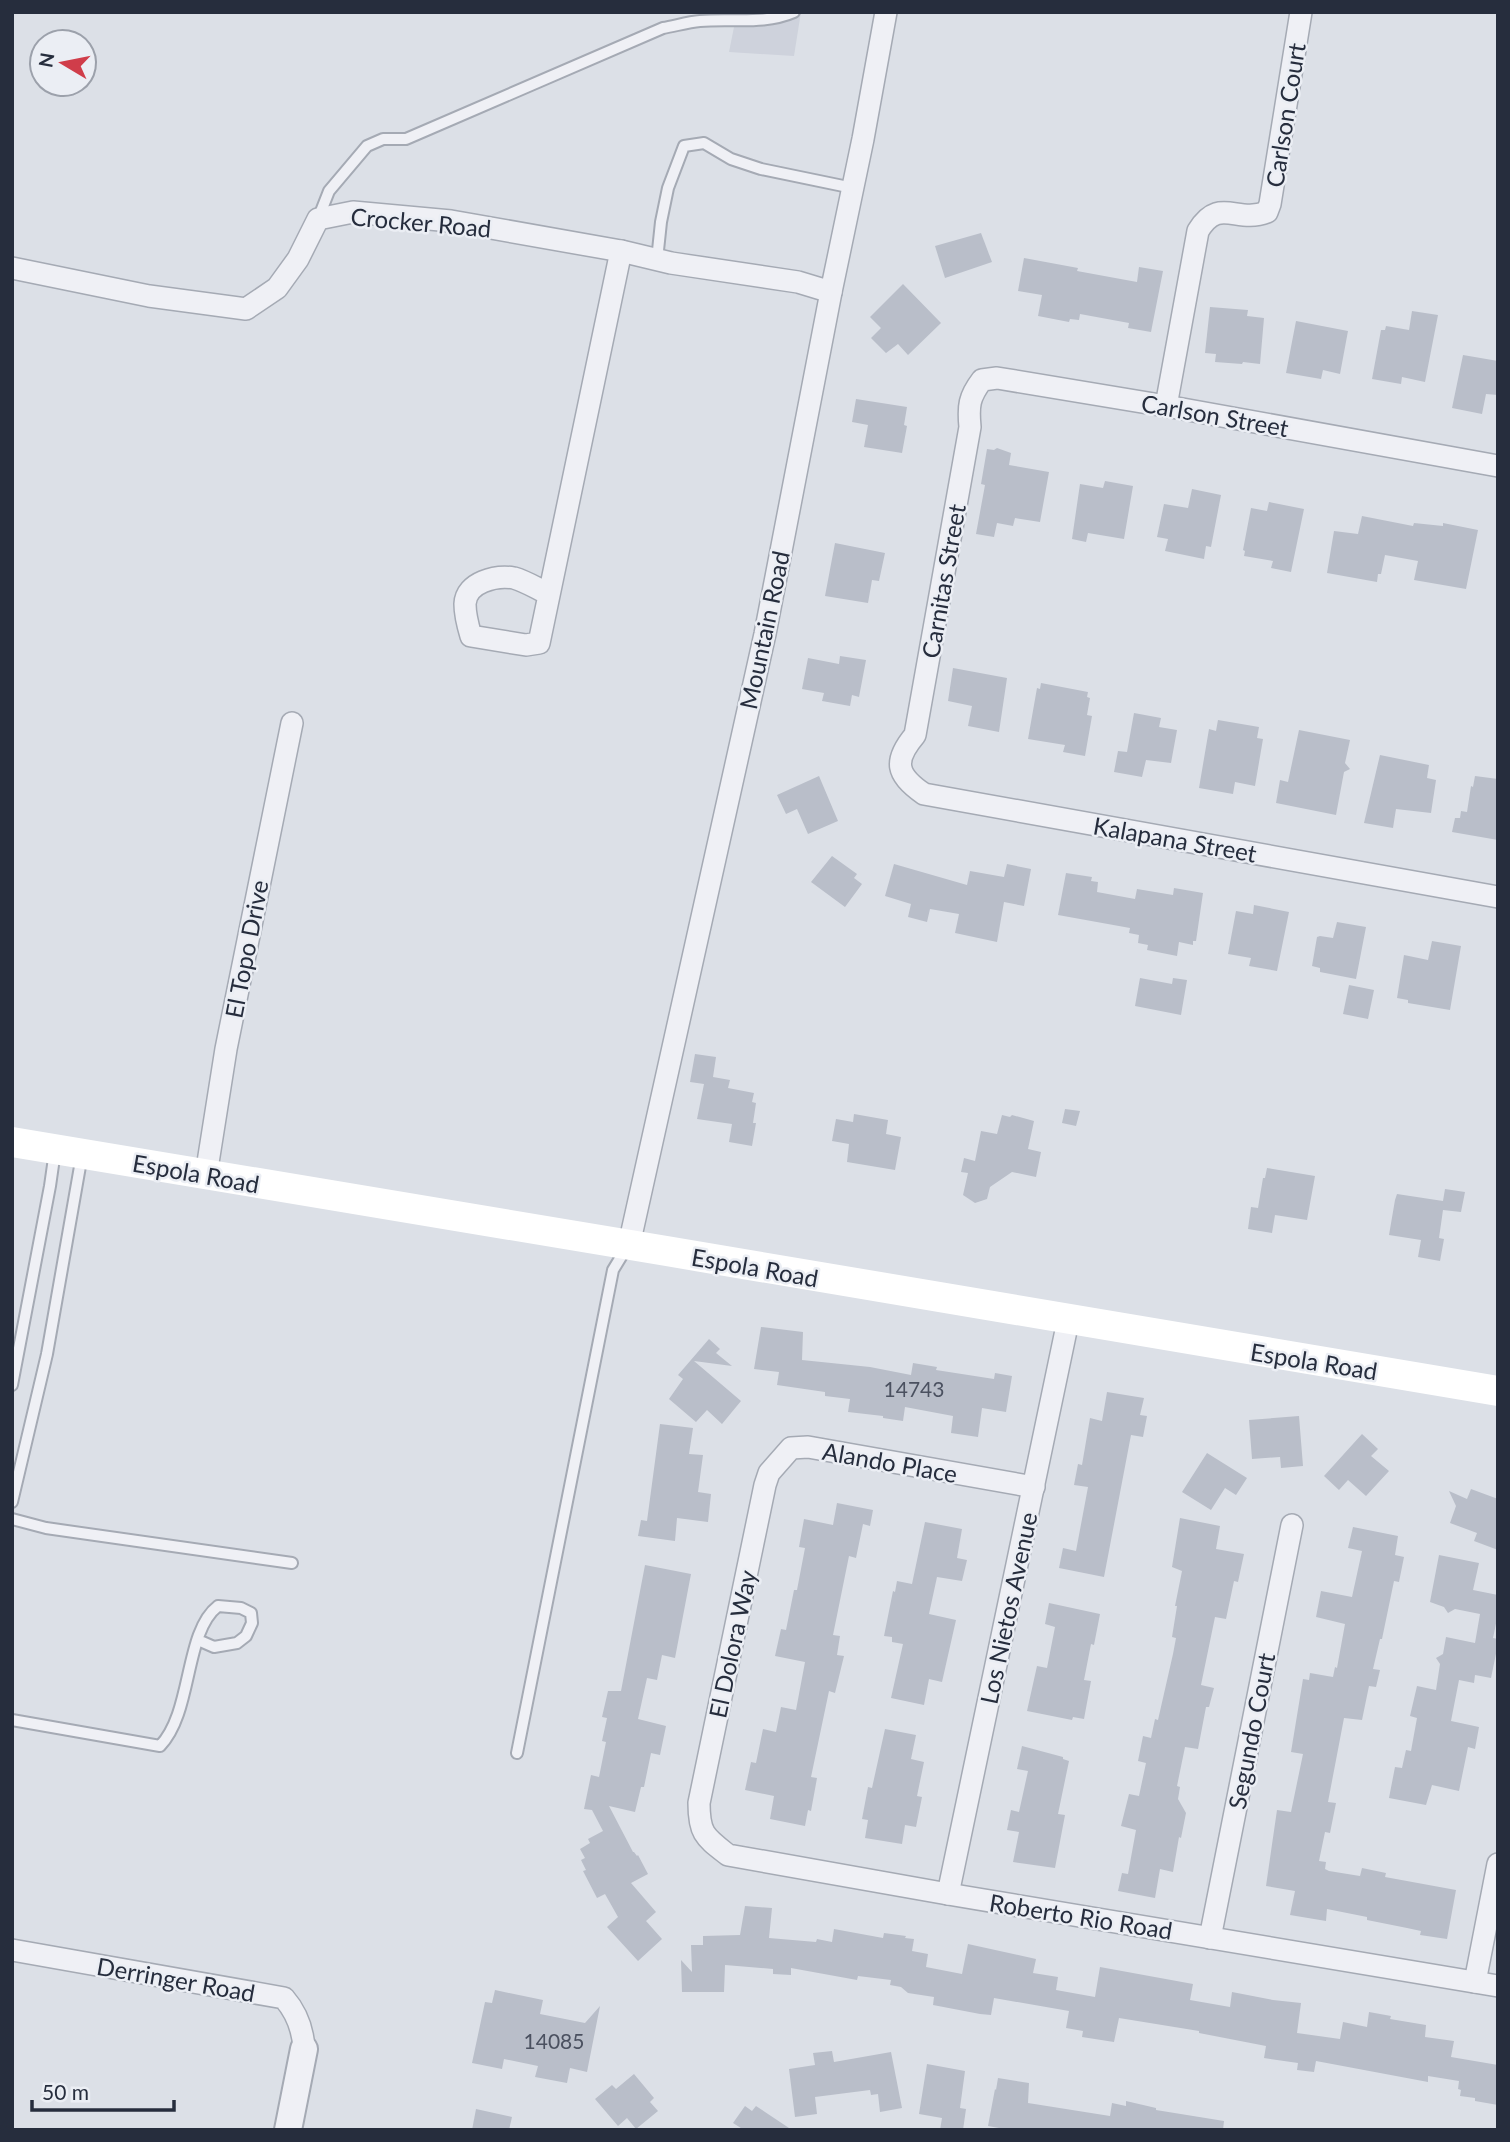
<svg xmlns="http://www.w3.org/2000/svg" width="1510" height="2142" font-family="Lato,sans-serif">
	<rect width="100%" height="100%" fill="#dce0e7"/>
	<path fill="#ced2dc" d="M 737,12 L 801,12 L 794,56 L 729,52 Z"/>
	<g fill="#b9bec9">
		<path d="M 981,233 L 992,262 L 945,278 L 935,246 Z"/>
		<path d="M 1024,258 L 1078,268 L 1077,271 L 1137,282 L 1139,267 L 1163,271 L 1151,332 L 1128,328 L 1129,323 L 1080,314 L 1079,320 L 1070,319 L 1069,322 L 1038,316 L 1042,295 L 1018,291 Z"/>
		<path d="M 903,284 L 941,323 L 908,355 L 898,344 L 886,353 L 871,338 L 881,328 L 870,317 Z"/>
		<path d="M 1210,307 L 1248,310 L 1247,316 L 1264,318 L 1260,364 L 1243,362 L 1242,364 L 1215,362 L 1216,354 L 1205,353 Z"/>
		<path d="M 1412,311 L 1438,315 L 1425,382 L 1402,377 L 1401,384 L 1372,379 L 1381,330 L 1385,330 L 1386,326 L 1409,330 Z"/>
		<path d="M 1296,321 L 1348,331 L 1340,374 L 1323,370 L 1321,379 L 1286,373 Z"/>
		<path d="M 1463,355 L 1498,361 L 1498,395 L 1486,394 L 1482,414 L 1452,408 Z"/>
		<path d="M 856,399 L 907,407 L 904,425 L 907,426 L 902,453 L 864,447 L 868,425 L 852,422 Z"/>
		<path d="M 997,448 L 1011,453 L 1009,465 L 1049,472 L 1040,522 L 1015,518 L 1013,526 L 997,523 L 994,537 L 976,534 L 985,485 L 981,484 L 987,449 L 994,450 Z"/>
		<path d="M 1105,481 L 1133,486 L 1124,539 L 1088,533 L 1086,542 L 1072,539 L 1080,484 L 1103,488 Z"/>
		<path d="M 1192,489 L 1221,495 L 1211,547 L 1206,546 L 1204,559 L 1165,551 L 1168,539 L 1157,537 L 1164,504 L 1188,508 Z"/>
		<path d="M 1269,502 L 1304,509 L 1291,572 L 1271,568 L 1273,561 L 1244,556 L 1245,551 L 1243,550 L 1251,508 L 1267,511 Z"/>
		<path d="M 1362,516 L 1413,526 L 1414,523 L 1443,526 L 1443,523 L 1478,530 L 1466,589 L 1414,580 L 1418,561 L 1385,555 L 1381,574 L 1378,574 L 1377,582 L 1327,573 L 1334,531 L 1358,534 Z"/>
		<path d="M 835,543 L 885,553 L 879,581 L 872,580 L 868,603 L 825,596 Z"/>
		<path d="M 840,656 L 866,660 L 859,697 L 852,695 L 850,706 L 822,701 L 824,693 L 802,689 L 808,658 L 839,664 Z"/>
		<path d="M 953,668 L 1007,678 L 999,732 L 968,726 L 972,706 L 948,701 Z"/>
		<path d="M 1041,683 L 1088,692 L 1087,697 L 1090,698 L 1087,715 L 1092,716 L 1085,756 L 1063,752 L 1065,745 L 1028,739 L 1037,688 L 1040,689 Z"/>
		<path d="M 1134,713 L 1161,718 L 1159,727 L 1177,730 L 1171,763 L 1146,760 L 1142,777 L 1114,772 L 1118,751 L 1127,752 Z"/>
		<path d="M 1218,720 L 1259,727 L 1257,738 L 1263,739 L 1255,786 L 1235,782 L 1233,794 L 1199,788 L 1209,729 L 1216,731 Z"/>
		<path d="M 1299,730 L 1350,740 L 1345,763 L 1350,769 L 1344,772 L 1336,815 L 1276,803 L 1280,780 L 1288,782 Z"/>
		<path d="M 1380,755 L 1429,765 L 1427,778 L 1436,780 L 1431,813 L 1396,809 L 1393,828 L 1364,823 Z"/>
		<path d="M 819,776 L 838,821 L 808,834 L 797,809 L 786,814 L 777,795 Z"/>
		<path d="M 1475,776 L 1498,779 L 1498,840 L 1452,832 L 1455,818 L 1460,818 L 1461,811 L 1467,812 L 1471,786 L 1473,787 Z"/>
		<path d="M 832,856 L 857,874 L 854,878 L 862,884 L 845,907 L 811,882 Z"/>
		<path d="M 894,864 L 967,885 L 970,871 L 1004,877 L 1007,864 L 1031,869 L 1024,906 L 1004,902 L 997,942 L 955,933 L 959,914 L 930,909 L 927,922 L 908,917 L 911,904 L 885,896 Z"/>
		<path d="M 1066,873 L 1092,877 L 1091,881 L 1098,882 L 1097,892 L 1135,899 L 1137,889 L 1173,895 L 1174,888 L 1203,893 L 1196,941 L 1193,941 L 1193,945 L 1179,942 L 1177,956 L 1147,950 L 1148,945 L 1138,943 L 1139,935 L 1129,933 L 1130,928 L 1058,915 Z"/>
		<path d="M 1254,905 L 1289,912 L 1277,971 L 1249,966 L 1251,958 L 1228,954 L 1236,911 L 1253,914 Z"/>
		<path d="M 1337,922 L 1366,927 L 1356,979 L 1320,972 L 1320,968 L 1312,966 L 1317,937 L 1320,936 L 1333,938 Z"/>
		<path d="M 1432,941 L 1461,946 L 1450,1010 L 1408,1003 L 1408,1000 L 1397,998 L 1404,955 L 1428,960 Z"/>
		<path d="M 1140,978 L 1172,984 L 1173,978 L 1187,980 L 1181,1015 L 1135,1006 Z"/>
		<path d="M 1349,985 L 1374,990 L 1368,1019 L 1343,1014 Z"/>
		<path d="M 695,1054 L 716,1057 L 713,1077 L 730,1080 L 728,1088 L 754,1093 L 752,1102 L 756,1103 L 753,1123 L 756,1123 L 752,1146 L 729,1142 L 732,1124 L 697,1119 L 704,1084 L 690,1082 Z"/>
		<path d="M 1065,1109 L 1080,1111 L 1076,1126 L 1062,1123 Z"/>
		<path d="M 854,1114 L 888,1120 L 886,1134 L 901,1137 L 895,1170 L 847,1162 L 849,1144 L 832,1141 L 836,1119 L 853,1122 Z"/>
		<path d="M 1002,1115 L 1010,1117 L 1012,1115 L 1034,1121 L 1028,1149 L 1041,1152 L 1036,1177 L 1012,1172 L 990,1187 L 987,1199 L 975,1203 L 963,1195 L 968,1173 L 961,1172 L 964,1158 L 975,1161 L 981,1131 L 997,1134 Z"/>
		<path d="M 1267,1168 L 1315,1176 L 1307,1220 L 1275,1215 L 1272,1233 L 1248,1229 L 1251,1207 L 1258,1208 L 1263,1178 L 1265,1178 Z"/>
		<path d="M 1445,1189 L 1465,1192 L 1461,1212 L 1443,1210 L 1439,1238 L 1444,1239 L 1440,1261 L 1418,1257 L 1421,1240 L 1389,1235 L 1395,1200 L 1397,1194 L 1443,1201 Z"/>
		<path d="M 761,1327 L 803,1332 L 802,1360 L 870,1367 L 911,1375 L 913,1363 L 937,1367 L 936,1370 L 994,1379 L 995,1373 L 1012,1376 L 1006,1412 L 982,1408 L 978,1437 L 951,1433 L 953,1416 L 905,1407 L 903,1421 L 883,1418 L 883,1416 L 848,1412 L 850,1399 L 825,1396 L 825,1392 L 777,1385 L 779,1372 L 754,1369 Z"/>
		<path d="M 709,1339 L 720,1349 L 716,1353 L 732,1366 L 694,1361 L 741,1401 L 722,1424 L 707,1410 L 696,1422 L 669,1399 L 683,1379 L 678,1375 Z"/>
		<path d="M 1107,1392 L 1144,1398 L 1140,1415 L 1147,1416 L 1143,1437 L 1131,1435 L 1104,1577 L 1059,1568 L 1063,1548 L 1076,1551 L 1088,1487 L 1074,1485 L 1078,1464 L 1082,1465 L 1090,1418 L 1102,1421 Z"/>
		<path d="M 1299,1416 L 1303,1466 L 1281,1468 L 1280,1457 L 1252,1459 L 1249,1420 Z"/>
		<path d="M 660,1424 L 693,1428 L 689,1454 L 703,1455 L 698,1492 L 711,1494 L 708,1522 L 677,1518 L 675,1541 L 638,1536 L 641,1520 L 647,1521 Z"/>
		<path d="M 1362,1434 L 1378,1449 L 1371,1456 L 1389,1471 L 1366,1496 L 1348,1480 L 1339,1490 L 1324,1476 Z"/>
		<path d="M 1207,1453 L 1247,1478 L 1236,1495 L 1225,1488 L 1211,1510 L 1182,1492 Z"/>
		<path d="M 1471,1489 L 1498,1499 L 1498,1550 L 1474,1541 L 1477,1533 L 1450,1523 L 1456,1506 L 1449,1491 L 1467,1499 Z"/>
		<path d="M 837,1503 L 873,1510 L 870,1526 L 863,1524 L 856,1558 L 849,1556 L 833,1635 L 840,1636 L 837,1655 L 844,1656 L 835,1693 L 829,1691 L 811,1777 L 817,1778 L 811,1811 L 808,1810 L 805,1826 L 770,1819 L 774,1796 L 745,1790 L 751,1762 L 756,1763 L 763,1729 L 776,1732 L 781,1707 L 796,1710 L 805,1662 L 775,1656 L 781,1629 L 786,1630 L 794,1590 L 797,1590 L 805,1548 L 799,1547 L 804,1519 L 833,1525 Z"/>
		<path d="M 1180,1518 L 1220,1526 L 1216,1549 L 1244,1554 L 1238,1582 L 1234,1581 L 1226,1619 L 1215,1617 L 1201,1685 L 1214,1688 L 1209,1707 L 1206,1707 L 1198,1749 L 1185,1747 L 1177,1786 L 1180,1787 L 1178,1799 L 1186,1813 L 1181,1838 L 1179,1837 L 1173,1872 L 1160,1869 L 1155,1898 L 1118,1891 L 1122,1873 L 1128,1874 L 1136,1830 L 1121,1826 L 1129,1794 L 1139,1796 L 1146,1763 L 1138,1761 L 1143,1736 L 1151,1738 L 1155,1719 L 1158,1720 L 1173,1654 L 1176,1638 L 1172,1637 L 1177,1606 L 1175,1606 L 1182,1571 L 1172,1567 Z"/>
		<path d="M 925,1522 L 962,1529 L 957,1558 L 967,1560 L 962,1581 L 937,1577 L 929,1614 L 956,1620 L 942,1682 L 929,1679 L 924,1705 L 891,1698 L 903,1644 L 892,1642 L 892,1637 L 884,1636 L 893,1591 L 895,1592 L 897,1581 L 912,1584 Z"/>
		<path d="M 1353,1527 L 1398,1536 L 1395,1555 L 1404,1557 L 1399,1582 L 1394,1581 L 1382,1639 L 1380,1639 L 1373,1669 L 1380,1670 L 1376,1687 L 1369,1686 L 1362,1720 L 1344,1718 L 1328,1802 L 1336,1803 L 1330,1833 L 1325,1832 L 1319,1861 L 1326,1862 L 1325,1869 L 1329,1871 L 1360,1876 L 1362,1868 L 1386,1873 L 1385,1877 L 1456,1890 L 1447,1939 L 1420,1935 L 1421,1931 L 1407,1928 L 1367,1920 L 1367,1917 L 1327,1909 L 1326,1921 L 1290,1915 L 1295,1891 L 1266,1886 L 1277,1810 L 1291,1812 L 1303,1754 L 1291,1752 L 1303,1679 L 1309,1680 L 1310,1673 L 1333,1677 L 1335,1667 L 1337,1668 L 1345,1624 L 1316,1617 L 1321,1591 L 1352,1597 L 1362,1551 L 1348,1548 Z"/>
		<path d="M 1439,1555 L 1479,1563 L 1473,1590 L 1498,1595 L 1498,1614 L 1493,1638 L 1498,1639 L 1498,1644 L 1491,1678 L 1475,1675 L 1474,1683 L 1459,1680 L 1451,1721 L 1479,1727 L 1475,1749 L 1468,1747 L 1459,1791 L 1432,1785 L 1426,1805 L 1389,1798 L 1395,1767 L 1402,1768 L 1406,1750 L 1411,1751 L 1417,1718 L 1410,1716 L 1417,1686 L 1436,1690 L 1440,1664 L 1436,1658 L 1443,1654 L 1446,1637 L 1475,1643 L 1480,1614 L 1455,1609 L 1448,1613 L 1444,1607 L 1430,1602 Z"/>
		<path d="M 645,1565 L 691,1574 L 675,1658 L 662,1655 L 657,1680 L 647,1678 L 638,1719 L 666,1726 L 660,1755 L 651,1753 L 644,1787 L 641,1787 L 635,1812 L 609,1806 L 633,1852 L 634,1852 L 637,1856 L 638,1855 L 648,1874 L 631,1883 L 656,1912 L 646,1921 L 662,1939 L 638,1961 L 607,1927 L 618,1917 L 605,1894 L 597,1898 L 583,1871 L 586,1870 L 581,1860 L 585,1858 L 580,1849 L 590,1843 L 588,1839 L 603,1831 L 592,1810 L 584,1809 L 591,1775 L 599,1777 L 606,1742 L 602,1741 L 607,1718 L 602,1717 L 608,1691 L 621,1691 Z"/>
		<path d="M 1049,1603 L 1100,1614 L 1094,1645 L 1091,1644 L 1084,1680 L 1091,1681 L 1084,1719 L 1073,1717 L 1072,1720 L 1027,1711 L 1037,1666 L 1047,1668 L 1055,1627 L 1045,1624 Z"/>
		<path d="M 885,1729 L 916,1735 L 911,1759 L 924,1762 L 917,1796 L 922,1797 L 916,1827 L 905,1825 L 902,1844 L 865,1838 L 868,1820 L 862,1819 L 868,1787 L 872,1788 Z"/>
		<path d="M 1022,1746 L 1063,1757 L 1063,1759 L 1069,1761 L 1058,1814 L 1065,1815 L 1055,1868 L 1013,1862 L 1019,1832 L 1007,1830 L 1011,1810 L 1019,1812 L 1028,1771 L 1017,1769 Z"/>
		<path d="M 745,1906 L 772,1908 L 769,1938 L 816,1942 L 817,1939 L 832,1942 L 834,1929 L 883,1938 L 884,1933 L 906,1936 L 905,1938 L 914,1939 L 912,1951 L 928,1954 L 926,1967 L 962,1974 L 968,1944 L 1036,1959 L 1033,1973 L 1058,1977 L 1056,1990 L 1095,1997 L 1100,1967 L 1193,1984 L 1190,2000 L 1230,2007 L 1232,1992 L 1273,2000 L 1301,2003 L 1297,2033 L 1340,2039 L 1343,2022 L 1367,2027 L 1369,2012 L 1391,2016 L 1390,2019 L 1426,2025 L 1425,2037 L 1454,2041 L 1451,2057 L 1498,2065 L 1498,2105 L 1475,2101 L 1475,2098 L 1460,2096 L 1461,2090 L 1458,2089 L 1459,2081 L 1428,2076 L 1428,2082 L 1316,2061 L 1314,2072 L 1297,2070 L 1298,2063 L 1264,2058 L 1266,2046 L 1199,2033 L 1199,2031 L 1119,2018 L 1114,2042 L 1082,2037 L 1083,2031 L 1066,2028 L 1069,2011 L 994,1998 L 991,2015 L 980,2014 L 933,2005 L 934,1997 L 908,1993 L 901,1987 L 890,1985 L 891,1980 L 858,1976 L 857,1980 L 791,1968 L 791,1975 L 773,1974 L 773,1969 L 725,1965 L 724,1992 L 682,1992 L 681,1960 L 692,1972 L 691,1945 L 703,1945 L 703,1936 L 740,1935 Z"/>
		<path d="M 495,1990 L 543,2000 L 540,2014 L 585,2023 L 600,2006 L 587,2072 L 570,2068 L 567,2083 L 535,2077 L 538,2066 L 504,2059 L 502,2069 L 472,2063 L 485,2002 L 492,2003 Z"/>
		<path d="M 832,2051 L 834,2062 L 891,2052 L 902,2108 L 880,2112 L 878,2094 L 871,2095 L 870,2090 L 815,2097 L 817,2114 L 795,2117 L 789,2069 L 815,2065 L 813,2053 Z"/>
		<path d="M 927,2064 L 965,2071 L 960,2108 L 966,2109 L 963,2130 L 940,2130 L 942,2118 L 919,2114 Z"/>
		<path d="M 634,2074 L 654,2098 L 650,2102 L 658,2111 L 636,2129 L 627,2118 L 618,2126 L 595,2099 L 612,2085 L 616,2089 Z"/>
		<path d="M 998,2078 L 1029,2083 L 1028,2103 L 1110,2116 L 1112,2103 L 1126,2106 L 1126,2101 L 1156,2108 L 1156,2110 L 1224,2121 L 1223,2130 L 1010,2130 L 988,2126 L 995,2089 L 996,2090 Z"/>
		<path d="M 745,2106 L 752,2111 L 756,2106 L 792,2130 L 744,2130 L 733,2123 Z"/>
		<path d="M 476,2109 L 512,2117 L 509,2130 L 472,2130 Z"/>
	</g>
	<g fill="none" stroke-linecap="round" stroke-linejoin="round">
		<g stroke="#a5aab4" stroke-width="14">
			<g id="service">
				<path d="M 318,219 L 329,191 L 367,146 L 383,139 L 406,139 L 663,28 C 675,26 688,22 700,21 C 732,18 764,25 794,12"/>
				<path d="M 657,260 L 661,222 L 668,188 L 684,146 L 704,143 L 731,159 L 761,169 L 853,188"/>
				<path d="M 12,1385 L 50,1186 L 55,1151"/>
				<path d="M 12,1502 L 47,1354 L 82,1155"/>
				<path d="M 12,1519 L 46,1528 L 292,1563"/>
				<path d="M 12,1720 L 160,1746 C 193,1712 184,1632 218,1606 L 241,1608 L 251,1613 L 252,1623 L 246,1636 L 237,1643 L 214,1647 L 198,1640"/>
				<path d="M 517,1753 L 613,1270 L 627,1247"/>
			</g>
		</g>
		<g stroke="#a5aab4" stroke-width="24">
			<g id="minor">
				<path d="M 12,268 L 149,296 L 246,309 L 277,288 L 298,259 L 318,219 L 353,212 L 451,221 L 621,251 L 671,263 L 798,282 L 831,292"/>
				<path d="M 1166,406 L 1198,231 C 1219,196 1236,224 1267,212 L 1270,204 L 1301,12"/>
				<path d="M 1498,466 L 1166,406 L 997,378 L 982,380 C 969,397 968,406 970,427 L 915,735 C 893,761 896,775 924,794 L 1498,897"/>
				<path d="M 549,594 C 538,589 525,581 514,578 C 496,575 466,582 465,604 C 465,614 468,626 471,636 L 526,645 L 539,643 L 621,251"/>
				<path d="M 206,1175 L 226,1049 L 292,723"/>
				<path d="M 629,1245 L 765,634 L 831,292 L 863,139 L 886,12"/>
				<path d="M 1034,1487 L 808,1447 L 791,1448 L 769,1473 L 765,1485 L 699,1803 C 699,1834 705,1837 728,1855 L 948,1894 L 1498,1986"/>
				<path d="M 948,1894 L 1068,1321"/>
				<path d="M 1210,1938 L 1292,1525"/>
				<path d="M 12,1950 L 284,1998 C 297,2013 303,2029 304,2049"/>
				<path d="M 1475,1982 L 1498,1864"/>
			</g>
		</g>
		<g stroke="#a5aab4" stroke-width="30">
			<path id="tertiary" d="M 288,2130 L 304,2049"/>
		</g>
		<use href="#service" stroke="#eff0f5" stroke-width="10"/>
		<use href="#minor" stroke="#eff0f5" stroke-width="21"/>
		<use href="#tertiary" stroke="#eff0f5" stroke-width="26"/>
		<path stroke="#fff" stroke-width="30" d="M 12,1142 C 508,1222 1002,1310 1498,1391"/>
	</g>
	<g text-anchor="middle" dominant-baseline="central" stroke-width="5" stroke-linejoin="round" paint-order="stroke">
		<g font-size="21" fill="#4b5160">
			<text x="914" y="1388">14743</text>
			<text x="554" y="2040">14085</text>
		</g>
		<g font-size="24" fill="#262d3d" stroke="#ebeef4">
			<text transform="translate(1285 115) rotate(-81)">Carlson Court</text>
			<text transform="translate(421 222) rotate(5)">Crocker Road</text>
			<text transform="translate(1215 415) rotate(10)">Carlson Street</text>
			<text transform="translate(943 581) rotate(-80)">Carnitas Street</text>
			<text transform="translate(764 630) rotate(-78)">Mountain Road</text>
			<text transform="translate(1175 839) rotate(10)">Kalapana Street</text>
			<text transform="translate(246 949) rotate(-79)">El Topo Drive</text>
			<text transform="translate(196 1173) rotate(10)">Espola Road</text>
			<text transform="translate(755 1267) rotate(10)">Espola Road</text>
			<text transform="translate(1314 1361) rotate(9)">Espola Road</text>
			<text transform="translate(890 1462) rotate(10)">Alando Place</text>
			<text transform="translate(1008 1608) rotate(-78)">Los Nietos Avenue</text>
			<text transform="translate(732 1644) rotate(-78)">El Dolora Way</text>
			<text transform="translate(1251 1731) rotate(-79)">Segundo Court</text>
			<text transform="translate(1081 1916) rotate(9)">Roberto Rio Road</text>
			<text transform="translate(176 1979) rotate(10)">Derringer Road</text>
		</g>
	</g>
	<rect width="1510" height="2142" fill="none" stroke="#262d3d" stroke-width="28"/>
	<g transform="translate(63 63) rotate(280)"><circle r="33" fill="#ebeef4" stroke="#9ca1ab" stroke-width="2"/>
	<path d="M0-5L12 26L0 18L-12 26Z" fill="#d03d4a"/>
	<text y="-10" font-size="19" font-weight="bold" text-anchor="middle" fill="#262d3d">N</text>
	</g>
	<path d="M32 2100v10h142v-10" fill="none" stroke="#262d3d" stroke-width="3.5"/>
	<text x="42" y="2100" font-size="21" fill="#262d3d" stroke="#ebeef4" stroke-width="5" paint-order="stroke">50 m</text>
</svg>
